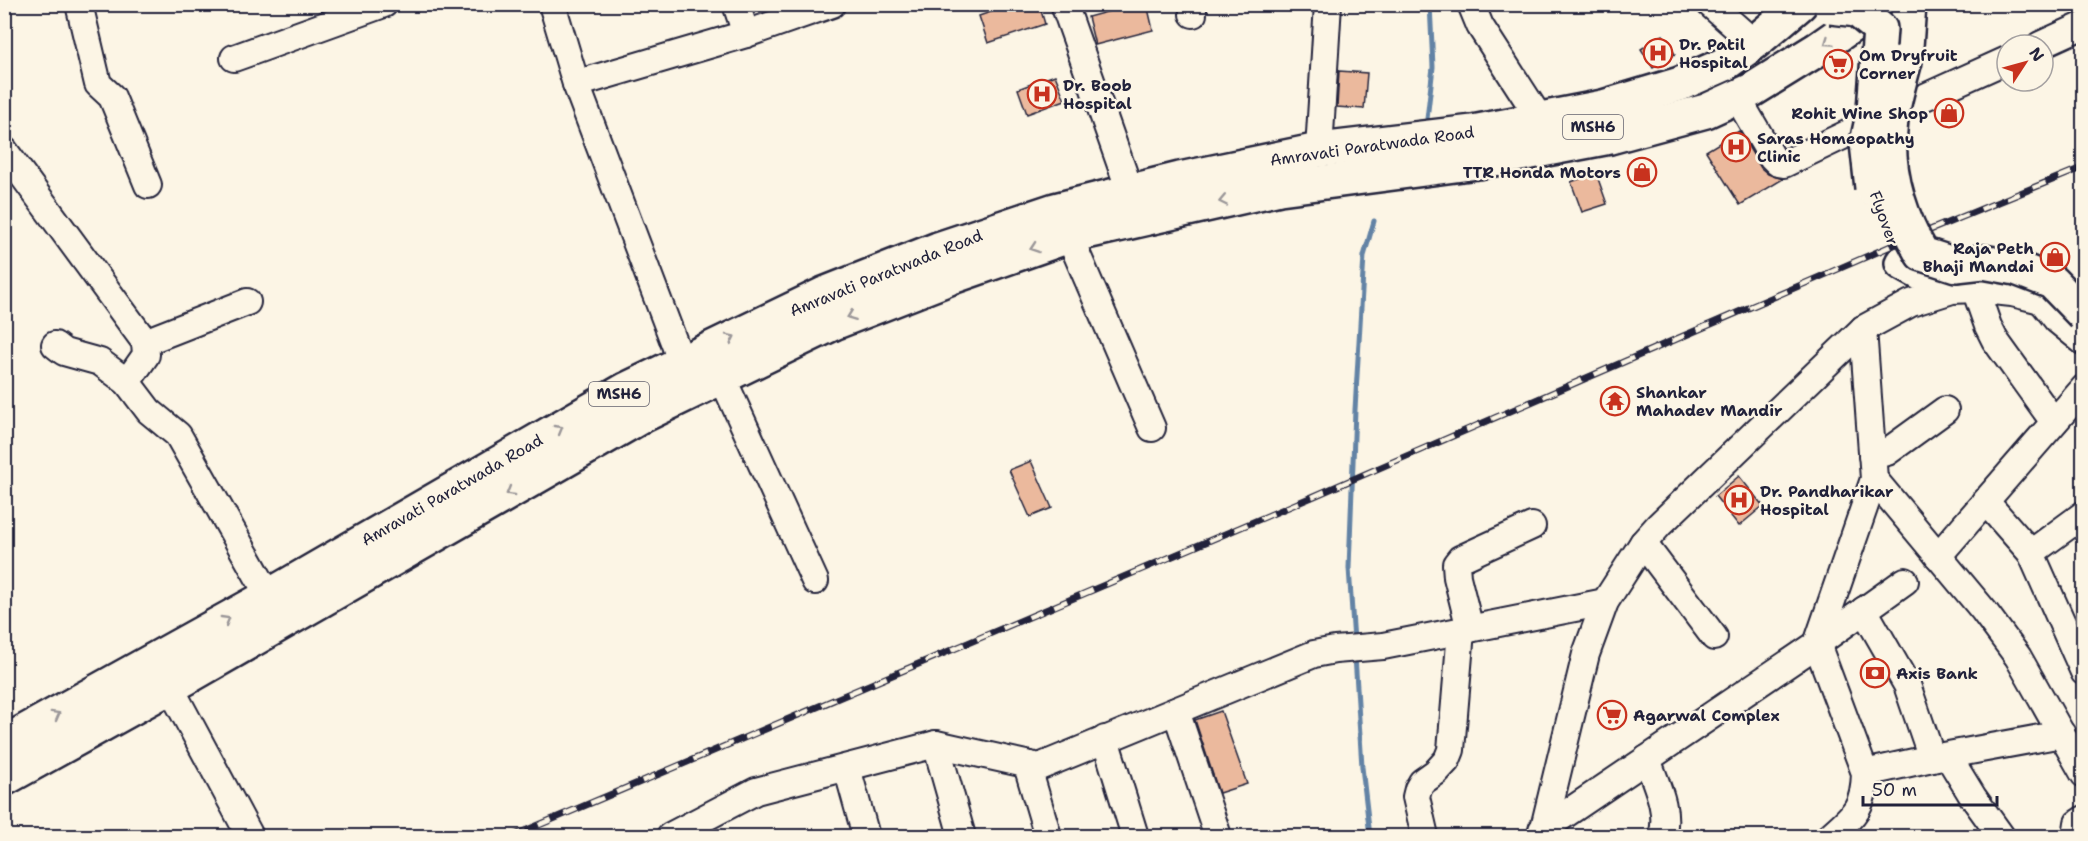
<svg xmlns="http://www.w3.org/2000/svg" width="2088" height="841" font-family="'Shantell Sans',sans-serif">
	<rect width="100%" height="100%" fill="#fcf5e5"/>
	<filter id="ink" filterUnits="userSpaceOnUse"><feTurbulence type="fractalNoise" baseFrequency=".0167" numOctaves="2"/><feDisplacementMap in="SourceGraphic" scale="12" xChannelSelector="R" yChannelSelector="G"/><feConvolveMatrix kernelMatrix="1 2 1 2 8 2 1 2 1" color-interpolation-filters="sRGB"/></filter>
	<g filter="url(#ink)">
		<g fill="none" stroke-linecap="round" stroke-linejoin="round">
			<g stroke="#6383a5" stroke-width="5">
				<path d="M 1427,119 L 1433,67 L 1430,4"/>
				<path d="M 1354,641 L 1349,568 L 1355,410 L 1364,256 L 1374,221"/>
				<path d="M 1355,656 L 1362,767 L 1370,836"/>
			</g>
		</g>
		<g fill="#ebb99d" stroke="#22223b" stroke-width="1.5">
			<path d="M 1014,4 L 1039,4 L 1045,24 L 988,43 L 979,16 Z"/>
			<path d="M 1136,4 L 1147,4 L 1153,30 L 1095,45 L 1088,17 Z"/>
			<path d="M 1663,35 L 1675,54 L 1653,68 L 1641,49 Z"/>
			<path d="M 1339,71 L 1367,73 L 1364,109 L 1337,107 Z"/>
			<path d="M 1055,75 L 1065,100 L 1027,114 L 1018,89 Z"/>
			<path d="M 1739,131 L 1761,168 L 1768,174 L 1783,179 L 1740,205 L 1706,151 Z"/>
			<path d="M 1596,173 L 1607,204 L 1582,212 L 1571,182 Z"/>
			<path d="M 1031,461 L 1052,508 L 1030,517 L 1009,470 Z"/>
			<path d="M 1739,476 L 1763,506 L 1739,526 L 1715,496 Z"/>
			<path d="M 1221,711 L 1247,784 L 1219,793 L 1195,720 Z"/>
		</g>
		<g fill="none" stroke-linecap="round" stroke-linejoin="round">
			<g stroke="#22223b" stroke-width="30">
				<g id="minor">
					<path d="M 79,4 L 98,84 L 112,97 L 148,185"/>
					<path d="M 552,4 L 576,84 L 688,379"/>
					<path d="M 736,4 L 746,34"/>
					<path d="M 1064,4 L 1136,208"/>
					<path d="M 1193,4 L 1193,14"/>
					<path d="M 1471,4 L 1480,26 L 1540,119"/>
					<path d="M 1710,4 L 1754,43"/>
					<path d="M 2040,45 L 2084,25"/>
					<path d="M 234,58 L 384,4"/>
					<path d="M 576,84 L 746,34 L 832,4"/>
					<path d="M 1737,97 L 1772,157 L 1778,163 L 1784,164 L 1916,101 L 2007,60"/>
					<path d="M 4,150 L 145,342 L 146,355 L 127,382 L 149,411 L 178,435 L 269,596"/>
					<path d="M 1319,150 L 1328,4"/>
					<path d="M 1069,236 L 1152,428"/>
					<path d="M 1975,289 L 1988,326 L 1995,340 L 2054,422"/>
					<path d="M 2042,301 L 2057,320 L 2084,342"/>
					<path d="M 145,342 L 247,302"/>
					<path d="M 55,345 L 64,352 L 100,362 L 127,382"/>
					<path d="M 722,377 L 815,581"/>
					<path d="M 1872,456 L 1887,452 L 1945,410"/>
					<path d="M 1874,479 L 1984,611 L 2018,657 L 2084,774"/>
					<path d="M 1985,501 L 2031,553"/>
					<path d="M 2084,514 L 2031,553 L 2084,672"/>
					<path d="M 1643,543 L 1714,637"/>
					<path d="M 1938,556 L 2084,388"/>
					<path d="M 1864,610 L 1907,685 L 1932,758"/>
					<path d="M 1470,629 L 1457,577 L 1456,564 L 1460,559 L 1532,526"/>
					<path d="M 170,687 L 250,836"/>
					<path d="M 1176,711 L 1218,836"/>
					<path d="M 1105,739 L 1135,836"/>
					<path d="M 936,744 L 962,836"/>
					<path d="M 1948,756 L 1973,797 L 2001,836"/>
					<path d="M 1647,759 C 1656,784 1670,811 1662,836"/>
					<path d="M 1027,765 L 1048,836"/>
					<path d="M 847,768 L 866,836"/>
					<path d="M 1865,773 L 1932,758 L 2062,734"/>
					<path d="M 1542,830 L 1817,644 L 1905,581"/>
					<path d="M 670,836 L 756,791 L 936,744 L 1039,767 L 1314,654 L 1335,650 L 1383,646 L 1605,602"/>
					<path d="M 1425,836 L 1416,797 L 1418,789 L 1422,782 L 1436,772 L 1447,760 L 1451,750 L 1461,631"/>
					<path d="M 1542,836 L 1586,654 L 1605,602 L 1643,543 L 1659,525 L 1863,329 L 1911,303 L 1952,290 L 1975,289 L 2012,293 L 2062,305 L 2083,308"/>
					<path d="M 1830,836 C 1854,815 1864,808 1865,773 L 1817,644 L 1874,479 L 1863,329"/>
					<path d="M 2076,836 L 2078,823 L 2084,819"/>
				</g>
			</g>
			<g stroke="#22223b" stroke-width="38">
				<g id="major">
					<path d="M 1905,61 L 1909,4"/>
					<path d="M 1902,263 L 1920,273 L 1956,265"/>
					<path d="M 4,743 L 269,596 L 627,389 L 824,294 L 938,249 L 1055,210 L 1180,179 L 1319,150 L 1473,132 L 1603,107 L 1680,84 L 1723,65 L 1754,43 L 1800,4"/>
					<path d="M 4,779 L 186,678 L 642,416 L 836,322 L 949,278 L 1069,236 L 1280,188 L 1478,162 L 1610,137 L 1706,111 L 1752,90 L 1818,49 L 1848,28 L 1872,4"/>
				</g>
			</g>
			<use href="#minor" stroke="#fcf5e5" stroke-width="26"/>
			<use href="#major" stroke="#fcf5e5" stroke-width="33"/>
			<g stroke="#22223b" stroke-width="7">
				<path id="rail" d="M 513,836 L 1312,497 L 1891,246 L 2084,167"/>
			</g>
			<use href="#rail" stroke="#fcf5e5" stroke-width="4.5" stroke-dasharray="14" stroke-linecap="butt"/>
			<g stroke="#22223b" stroke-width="38" stroke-linecap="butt">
				<g id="major-bridge">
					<path d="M 1831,7 L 1857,10 L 1880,29 L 1874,110 L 1867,143 L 1872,188"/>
					<path d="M 1905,61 C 1900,80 1894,100 1891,120 C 1885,167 1899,214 1922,254 L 1956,265 L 1983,262 L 2016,268 L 2052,282 L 2084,315"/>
				</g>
			</g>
			<use href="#major-bridge" stroke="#fcf5e5" stroke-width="33"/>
		</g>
		<defs><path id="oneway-chevron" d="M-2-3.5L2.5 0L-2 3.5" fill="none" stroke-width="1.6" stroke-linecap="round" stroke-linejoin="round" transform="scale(1.5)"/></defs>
		<g stroke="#9a9698">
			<use href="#oneway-chevron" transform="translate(1828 42) rotate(145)"/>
			<use href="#oneway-chevron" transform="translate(1223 201) rotate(168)"/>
			<use href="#oneway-chevron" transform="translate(1034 248) rotate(161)"/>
			<use href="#oneway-chevron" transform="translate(851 316) rotate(159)"/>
			<use href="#oneway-chevron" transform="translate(731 338) rotate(-26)"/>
			<use href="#oneway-chevron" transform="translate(559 429) rotate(-30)"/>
			<use href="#oneway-chevron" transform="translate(510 492) rotate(150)"/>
			<use href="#oneway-chevron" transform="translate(226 620) rotate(-30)"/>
			<use href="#oneway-chevron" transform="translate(56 715) rotate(-29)"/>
		</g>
	</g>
	<defs>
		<g id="hospital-ring" transform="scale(1.5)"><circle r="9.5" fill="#fcf5e5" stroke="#c8321e" stroke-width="1.5"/><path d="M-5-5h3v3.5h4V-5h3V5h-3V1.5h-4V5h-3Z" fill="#c8321e"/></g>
		<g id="supermarket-ring" transform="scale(1.5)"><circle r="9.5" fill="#fcf5e5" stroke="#c8321e" stroke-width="1.5"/><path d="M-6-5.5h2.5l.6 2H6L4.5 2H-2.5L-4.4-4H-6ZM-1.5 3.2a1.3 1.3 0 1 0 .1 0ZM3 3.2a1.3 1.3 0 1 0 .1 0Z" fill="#c8321e"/></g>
		<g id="shop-ring" transform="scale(1.5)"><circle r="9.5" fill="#fcf5e5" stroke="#c8321e" stroke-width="1.5"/><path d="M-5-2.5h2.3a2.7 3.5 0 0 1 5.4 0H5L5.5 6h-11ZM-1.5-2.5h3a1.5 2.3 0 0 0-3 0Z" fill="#c8321e"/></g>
		<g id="temple-ring" transform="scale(1.5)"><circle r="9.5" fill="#fcf5e5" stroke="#c8321e" stroke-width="1.5"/><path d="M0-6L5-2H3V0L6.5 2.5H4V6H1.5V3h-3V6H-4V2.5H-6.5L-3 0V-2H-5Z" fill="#c8321e"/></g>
		<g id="bank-ring" transform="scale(1.5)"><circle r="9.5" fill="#fcf5e5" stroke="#c8321e" stroke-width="1.5"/><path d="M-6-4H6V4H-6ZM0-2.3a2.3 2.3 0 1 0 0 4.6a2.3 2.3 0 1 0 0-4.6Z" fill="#c8321e"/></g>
	</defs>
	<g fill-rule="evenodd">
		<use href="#hospital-ring" x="1658" y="53"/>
		<use href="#supermarket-ring" x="1838" y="64"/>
		<use href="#hospital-ring" x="1042" y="94"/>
		<use href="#shop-ring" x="1949" y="113"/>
		<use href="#hospital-ring" x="1736" y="147"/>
		<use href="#shop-ring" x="1642" y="172"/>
		<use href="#shop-ring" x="2055" y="257"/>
		<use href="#temple-ring" x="1615" y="401"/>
		<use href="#hospital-ring" x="1739" y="500"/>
		<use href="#bank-ring" x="1875" y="673"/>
		<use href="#supermarket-ring" x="1612" y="715"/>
	</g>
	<g text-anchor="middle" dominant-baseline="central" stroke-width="5" stroke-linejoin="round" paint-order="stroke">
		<g fill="#fcf5e5" stroke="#63616e" stroke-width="1.5">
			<rect x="1563" y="115" width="60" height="24" rx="4.5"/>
			<rect x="589" y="382" width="60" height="24" rx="4.5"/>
		</g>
		<g font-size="15" font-weight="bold" fill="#22223b">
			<text x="1593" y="127">MSH6</text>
			<text x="619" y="394">MSH6</text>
		</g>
		<g font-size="16" font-weight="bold" fill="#22223b" stroke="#fcf5e5" text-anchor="start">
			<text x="1679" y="44">Dr. Patil<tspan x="1679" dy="18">Hospital</tspan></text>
			<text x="1859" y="55">Om Dryfruit<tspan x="1859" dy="18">Corner</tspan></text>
			<text x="1063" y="85">Dr. Boob<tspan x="1063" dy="18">Hospital</tspan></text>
			<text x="1928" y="113" text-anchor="end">Rohit Wine Shop</text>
			<text x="1757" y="138">Saras Homeopathy<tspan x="1757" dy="18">Clinic</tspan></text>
			<text x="1621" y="172" text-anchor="end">TTR Honda Motors</text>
			<text x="2034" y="248" text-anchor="end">Raja Peth<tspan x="2034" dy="18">Bhaji Mandai</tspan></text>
			<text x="1636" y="392">Shankar<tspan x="1636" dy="18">Mahadev Mandir</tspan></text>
			<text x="1760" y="491">Dr. Pandharikar<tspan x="1760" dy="18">Hospital</tspan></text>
			<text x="1896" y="673">Axis Bank</text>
			<text x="1633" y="715">Agarwal Complex</text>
		</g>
		<g font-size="16" fill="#22223b" stroke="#fcf5e5">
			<text transform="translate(1372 146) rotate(-8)">Amravati Paratwada Road</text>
			<text transform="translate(1884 218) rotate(70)">Flyover</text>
			<text transform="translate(886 273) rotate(-22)">Amravati Paratwada Road</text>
			<text transform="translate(452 490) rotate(-30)">Amravati Paratwada Road</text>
		</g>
	</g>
	<rect width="2088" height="841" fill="none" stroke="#fcf5e5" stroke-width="24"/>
	<rect x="12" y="12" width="2064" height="817" fill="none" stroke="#22223b" stroke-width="2" filter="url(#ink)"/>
	<g transform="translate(2025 63) rotate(54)"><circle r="28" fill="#fcf5e5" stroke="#a5a1a1" stroke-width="1.5"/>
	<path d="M0-4.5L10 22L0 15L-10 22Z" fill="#c8321e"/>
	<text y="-9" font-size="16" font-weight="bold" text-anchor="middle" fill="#22223b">N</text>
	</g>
	<path d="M1863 796v9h134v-9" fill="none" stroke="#22223b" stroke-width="3"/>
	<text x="1872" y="796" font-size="18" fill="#22223b" stroke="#fcf5e5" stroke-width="4.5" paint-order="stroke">50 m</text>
</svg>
